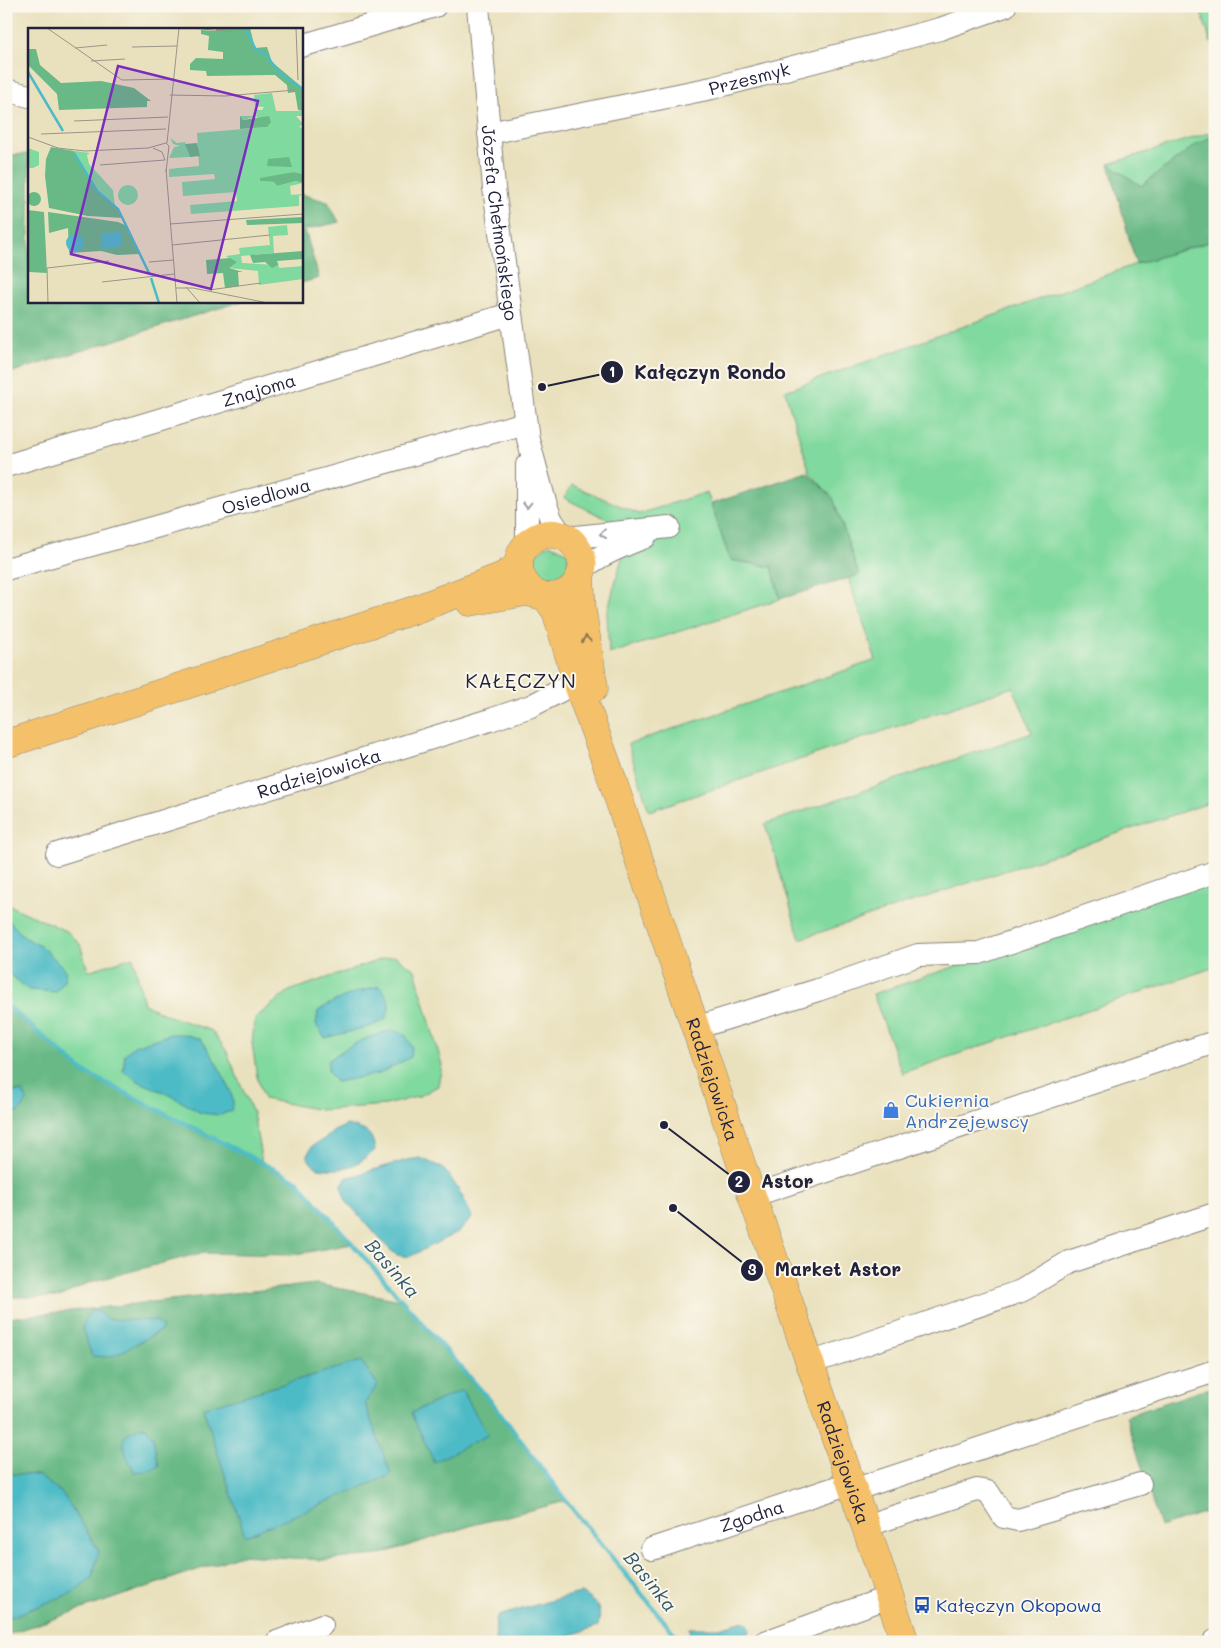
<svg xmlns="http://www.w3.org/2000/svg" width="1221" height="1648" font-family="Mali,sans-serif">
	<rect width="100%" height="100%" fill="#fbf7ec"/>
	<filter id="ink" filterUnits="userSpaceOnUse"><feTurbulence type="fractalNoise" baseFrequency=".02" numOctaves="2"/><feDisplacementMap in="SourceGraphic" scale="10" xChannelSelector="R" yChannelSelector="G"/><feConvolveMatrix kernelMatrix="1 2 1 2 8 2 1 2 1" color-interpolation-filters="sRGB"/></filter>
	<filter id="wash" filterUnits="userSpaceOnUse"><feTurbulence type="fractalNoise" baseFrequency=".0096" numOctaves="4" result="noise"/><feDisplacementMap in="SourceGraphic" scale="20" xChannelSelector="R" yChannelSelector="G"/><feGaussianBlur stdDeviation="1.12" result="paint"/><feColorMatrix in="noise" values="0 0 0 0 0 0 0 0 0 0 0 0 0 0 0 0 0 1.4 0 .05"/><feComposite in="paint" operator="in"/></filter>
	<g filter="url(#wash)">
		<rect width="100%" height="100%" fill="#e9e1bd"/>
		<g fill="#80d99e" stroke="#517e6c">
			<path d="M 1199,6 L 1215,6 L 1215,42 L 1211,43 Z"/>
			<path d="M 1215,131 L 1215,135 L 1197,144 L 1141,186 L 1109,164 Z"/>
			<path d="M 1215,240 L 1215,801 L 800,939 L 765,824 L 1032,733 L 1013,687 L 649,811 L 628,744 L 876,660 L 848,578 L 859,575 L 833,498 L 810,473 L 785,391 L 1136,264 Z"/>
			<path d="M 572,485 L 639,514 L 707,492 L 730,560 L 772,567 L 780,599 L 609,654 L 607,613 L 623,554 L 613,526 L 605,518 L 564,498 Z"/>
			<path d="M 549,544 L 567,552 L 570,571 L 557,585 L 538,582 L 530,559 Z"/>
			<path d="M 1215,879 L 1215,967 L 902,1073 L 873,994 Z"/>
			<path d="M 6,904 L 68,932 L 80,944 L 88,971 L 133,957 L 144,1004 L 169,1016 L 212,1031 L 226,1050 L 253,1113 L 262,1163 L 90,1282 L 59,1297 L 6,1296 Z"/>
			<path d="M 395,956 L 415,970 L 442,1065 L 438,1086 L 420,1096 L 386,1105 L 320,1110 L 264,1099 L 257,1077 L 252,1043 L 255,1018 L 289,991 L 388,957 Z"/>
		</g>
		<g fill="#68b985" stroke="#456e60">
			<path d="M 1215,135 L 1215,240 L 1136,264 L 1109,164 L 1141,186 L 1197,144 Z"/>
			<path d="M 29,154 L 29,301 L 242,301 L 6,374 L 6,155 Z"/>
			<path d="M 301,194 L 328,202 L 339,222 L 305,230 L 319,278 L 301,283 Z"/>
			<path d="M 807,472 L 833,498 L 859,575 L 780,599 L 772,567 L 730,560 L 711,504 Z"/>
			<path d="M 6,1005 L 84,1072 L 297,1181 L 352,1244 L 291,1255 L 201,1253 L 90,1282 L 59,1297 L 6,1297 Z"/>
			<path d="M 316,1284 L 401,1300 L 495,1406 L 566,1501 L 476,1524 L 378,1555 L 325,1560 L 241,1555 L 6,1635 L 6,1318 Z"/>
			<path d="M 1215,1386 L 1215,1509 L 1160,1527 L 1126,1416 Z"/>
		</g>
		<g fill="#4dbbc6" stroke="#386e80">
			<path d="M 6,917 L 24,937 L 42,947 L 66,970 L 64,981 L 56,992 L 29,990 L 6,971 Z"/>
			<path d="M 380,986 C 389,999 392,1003 386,1019 L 372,1026 L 325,1038 L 316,1025 L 318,1011 C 337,998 357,991 380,986 Z"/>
			<path d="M 392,1030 L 405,1034 L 412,1047 L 411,1057 L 379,1074 L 336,1082 L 328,1071 L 328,1061 C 349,1044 367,1037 392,1030 Z"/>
			<path d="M 171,1034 L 183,1034 L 201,1039 C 211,1054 232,1086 233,1103 C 233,1104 231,1110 231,1111 L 220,1115 L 201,1113 L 170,1095 L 138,1081 L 123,1071 L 125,1054 L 134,1046 Z"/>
			<path d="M 15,1091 L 23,1092 L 27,1100 C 23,1110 15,1115 6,1119 L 6,1096 Z"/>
			<path d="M 347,1125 C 364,1130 372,1130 375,1150 C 361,1163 348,1170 329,1169 C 318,1169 312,1167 307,1156 L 312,1146 L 324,1139 L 334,1131 Z"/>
			<path d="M 420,1158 C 427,1161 436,1164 442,1168 C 451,1175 469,1206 472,1218 L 460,1231 L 409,1257 L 397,1255 L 389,1249 L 346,1201 L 341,1186 L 346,1178 L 407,1160 Z"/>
			<path d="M 95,1309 L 107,1319 L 157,1321 L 162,1326 L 162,1330 L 116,1355 L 107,1357 L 92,1356 L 82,1328 L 88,1314 Z"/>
			<path d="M 361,1361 L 378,1385 L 365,1403 L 391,1475 L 245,1536 L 203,1408 Z"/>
			<path d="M 462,1390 L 488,1435 L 434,1462 L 411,1413 Z"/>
			<path d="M 140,1427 L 146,1427 L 153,1437 L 159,1466 L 146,1472 L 135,1473 L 126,1456 L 123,1440 L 128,1433 Z"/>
			<path d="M 10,1474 L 38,1475 L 63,1494 L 99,1551 L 92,1578 L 72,1593 L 6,1619 L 6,1475 Z"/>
			<path d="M 581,1593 C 596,1603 603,1607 598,1626 L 551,1642 L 495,1642 L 496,1620 L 498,1616 L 563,1597 Z"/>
			<path d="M 744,1621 L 749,1625 L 750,1632 L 730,1642 L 695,1642 L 690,1634 L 689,1628 L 719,1628 Z"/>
		</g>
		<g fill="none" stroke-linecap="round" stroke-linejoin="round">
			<path stroke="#4dbbc6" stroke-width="4.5" d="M 6,1005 L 84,1072 L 297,1181 L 495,1406 L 566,1501 L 681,1642"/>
		</g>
	</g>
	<g filter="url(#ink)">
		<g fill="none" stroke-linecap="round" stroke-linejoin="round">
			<g stroke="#86827c" stroke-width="24">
				<g id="minor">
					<path id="s1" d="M 478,6 L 494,188 L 528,439 L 545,502 L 551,519 L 562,536"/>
					<path d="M 301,46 L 435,6"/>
					<path d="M 6,90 L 29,96"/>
					<path id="s2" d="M 489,133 L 712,88 L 940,29 L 1005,6"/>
					<path id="s3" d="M 6,466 L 510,314"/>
					<path d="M 567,538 L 669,527"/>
					<path d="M 527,545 L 527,465"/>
					<path id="s4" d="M 6,569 L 525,423"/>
					<path d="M 582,569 C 601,554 623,546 645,537"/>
					<path id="s5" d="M 57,854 L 493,719 L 531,706 L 577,682"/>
					<path d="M 695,1028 L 818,990 L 918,955 L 979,953 L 1215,872"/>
					<path d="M 752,1196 L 1215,1042"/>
					<path d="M 810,1363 L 1021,1291 L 1069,1262 L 1215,1214"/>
					<path d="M 853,1490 L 1215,1371"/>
					<path d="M 865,1526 L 977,1490 L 988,1492 L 1004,1517 L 1018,1520 L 1140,1484"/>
					<path id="s6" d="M 652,1549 L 850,1483"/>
					<path d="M 277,1642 L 322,1625"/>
					<path d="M 765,1642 L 889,1597"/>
					<path d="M 1214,1642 L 1215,1641"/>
				</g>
			</g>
			<g stroke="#86827c" stroke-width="29">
				<g id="major">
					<path d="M 580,577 L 582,611 L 594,688"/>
					<path id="s7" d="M 546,597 L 556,611 L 577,682 L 610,773 L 752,1196 L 810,1363 L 905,1642"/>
					<path d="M 470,602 L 525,592 C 533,592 539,596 547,597 C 561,598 576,589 580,576 C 584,568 583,558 578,550 C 556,510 490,552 533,592"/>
					<path d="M 6,744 L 414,610 L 503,576 L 514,569 L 519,563"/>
				</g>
			</g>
			<use href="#minor" stroke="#fff" stroke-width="22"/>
			<use href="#major" stroke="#f4c16a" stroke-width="28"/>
		</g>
		<defs><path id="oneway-chevron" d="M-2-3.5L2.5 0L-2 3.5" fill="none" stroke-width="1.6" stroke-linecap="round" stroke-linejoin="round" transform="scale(1.25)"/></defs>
		<g stroke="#9c9ca7">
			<use href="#oneway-chevron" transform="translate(527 505) rotate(91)"/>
			<use href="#oneway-chevron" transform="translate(603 534) rotate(173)"/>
		</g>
		<use stroke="#8b7252" href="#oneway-chevron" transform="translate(586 639) rotate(-98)"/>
	</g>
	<defs>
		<g id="shop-bare" transform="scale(1.35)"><path d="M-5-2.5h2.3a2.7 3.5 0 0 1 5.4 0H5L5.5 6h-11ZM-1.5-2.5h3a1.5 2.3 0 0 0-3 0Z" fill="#3f7fe0" stroke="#fbf7ec" stroke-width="2.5" paint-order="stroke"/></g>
		<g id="bus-bare" transform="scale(1.35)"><path d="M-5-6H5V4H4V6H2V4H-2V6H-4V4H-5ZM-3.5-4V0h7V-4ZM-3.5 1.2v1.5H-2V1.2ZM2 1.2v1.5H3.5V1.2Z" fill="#1a4fb4" stroke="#fbf7ec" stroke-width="2.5" paint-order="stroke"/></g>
	</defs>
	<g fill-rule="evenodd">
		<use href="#shop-bare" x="891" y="1110"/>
		<use href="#bus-bare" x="922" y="1605"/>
	</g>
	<g text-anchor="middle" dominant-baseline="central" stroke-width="4" stroke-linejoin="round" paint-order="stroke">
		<g font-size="18" fill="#22223b" stroke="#fbf7ec">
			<text stroke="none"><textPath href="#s2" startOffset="266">Przesmyk</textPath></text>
			<text stroke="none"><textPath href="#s1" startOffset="218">Józefa Chełmońskiego</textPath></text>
			<text stroke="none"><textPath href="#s3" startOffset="264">Znajoma</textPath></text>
			<text stroke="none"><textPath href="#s4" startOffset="270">Osiedlowa</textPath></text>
			<text stroke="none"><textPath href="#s5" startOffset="274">Radziejowicka</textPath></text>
			<text stroke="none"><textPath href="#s7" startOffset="511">Radziejowicka</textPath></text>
			<text stroke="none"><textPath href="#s7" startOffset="916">Radziejowicka</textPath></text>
			<text stroke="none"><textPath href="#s6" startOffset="105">Zgodna</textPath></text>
		</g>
		<g font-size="18" fill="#366cbe" stroke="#fbf7ec" text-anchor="start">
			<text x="905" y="1100">Cukiernia<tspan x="905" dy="21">Andrzejewscy</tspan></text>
		</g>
		<g font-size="18" fill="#164399" stroke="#fbf7ec" text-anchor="start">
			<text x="936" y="1605">Kałęczyn Okopowa</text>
		</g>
		<g font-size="19" font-style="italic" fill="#31586c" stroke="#fbf7ec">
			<text transform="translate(393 1268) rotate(49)">Basinka</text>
			<text transform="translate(651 1581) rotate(51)">Basinka</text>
		</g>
		<g font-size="20" letter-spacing="1" fill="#22223b" stroke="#fbf7ec">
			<text x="521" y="680">KAŁĘCZYN</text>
		</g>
	</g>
	<g transform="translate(28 28)">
		<rect width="275" height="275" fill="#e9e1bd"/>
		<path d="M 244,65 L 248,83 L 275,83 L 275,88 L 268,88 L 275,96 L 271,99 L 275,100 L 275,146 L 266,144 L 232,153 L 246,154 L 249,158 L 268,153 L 275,155 L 262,158 L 263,167 L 275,166 L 271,168 L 271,178 L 163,186 L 162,177 L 209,173 L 208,164 L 155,168 L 154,154 L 187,151 L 186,146 L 141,149 L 141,141 L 171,138 L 169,105 L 239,99 L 228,88 L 215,92 L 212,88 L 228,88 L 229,82 L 234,82 L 236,79 L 227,78 L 226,67 ZM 142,110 L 149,115 L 157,114 L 162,129 L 141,130 L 146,119 L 152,118 L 145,116 ZM 0,120 L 11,124 L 11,137 L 5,140 L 0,140 ZM 24,120 L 62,125 L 59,127 L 61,136 L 85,162 L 87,178 L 60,188 ZM90 167a10 10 0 1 1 20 0a10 10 0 1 1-20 0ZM 259,197 L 260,207 L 245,208 L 246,225 L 213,228 L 214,235 L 249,237 L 250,233 L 251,240 L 275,238 L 275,251 L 231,257 L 230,243 L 201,240 L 205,233 L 198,228 L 212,226 L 211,220 L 242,217 L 240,199 Z" fill="#80d99e"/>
		<path d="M 188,0 L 222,0 L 227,20 L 239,19 L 244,34 L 275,60 L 275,83 L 270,82 L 267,64 L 260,65 L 259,57 L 247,47 L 179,48 L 178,43 L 162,42 L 162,36 L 168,30 L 195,31 L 195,24 L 180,22 L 181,8 L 173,6 L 173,2 L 188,3 ZM 0,21 L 8,21 L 12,37 L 33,55 L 73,53 L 106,60 L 123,73 L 119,73 L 119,79 L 31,82 L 29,66 L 0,37 ZM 212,88 L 215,92 L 241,88 L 243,94 L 239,99 L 212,101 ZM 169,115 L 172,128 L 162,129 L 157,116 ZM 23,119 L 45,123 L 69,163 L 90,181 L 95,190 L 60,188 L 21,180 L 17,148 L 18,131 ZM 261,129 L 264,139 L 239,138 L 240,131 ZM 266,144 L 275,146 L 275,155 L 268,153 L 249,158 L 246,154 L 232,153 L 232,150 ZM-1 171a7 7 0 1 1 14 0a7 7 0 1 1-14 0ZM 0,182 L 16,184 L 19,245 L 1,244 ZM 20,184 L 90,194 L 99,198 L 112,226 L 89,227 L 73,223 L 41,225 L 40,200 L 21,205 ZM 275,189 L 275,195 L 219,197 L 218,192 ZM 275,223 L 275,231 L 249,233 L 250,237 L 244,240 L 237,234 L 225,235 L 222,227 ZM 202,230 L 209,234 L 201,240 L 215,244 L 210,244 L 211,258 L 197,260 L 195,245 L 179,246 L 178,232 Z" fill="#68b985"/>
		<path d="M 93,204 L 93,218 L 74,221 L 73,205 ZM38 215a9 9 0 1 1 18 0a9 9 0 1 1-18 0Z" fill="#4dbbc6"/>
		<path fill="none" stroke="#4dbbc6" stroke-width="2.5" d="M 217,0 L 228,22 L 236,25 L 254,47 L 275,61M 0,44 L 35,103M 46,125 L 69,163 L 90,181 L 122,247M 123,250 L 131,275"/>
		<path fill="none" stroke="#999589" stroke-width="1" d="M 19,0 L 94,52 L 145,51M 164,0 L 206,4M 268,0 L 270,52M 104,19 L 149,18M 47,20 L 79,17M 63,33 L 97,31M 142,67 L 197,68 L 267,62M 46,93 L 140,89M 13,106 L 138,101M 0,109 L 30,120 L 57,123 L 120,120 L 138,115 L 141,118 L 138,144M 139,115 L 151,0M 125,120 L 134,124 L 137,132M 72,137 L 137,132M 138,141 L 149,275M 142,196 L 275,186M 144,217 L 242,207M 121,234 L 145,232M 74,254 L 146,246M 158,259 L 172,275M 148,260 L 165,260 L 240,275M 181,262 L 233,255M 20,275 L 19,240 L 81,233"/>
		<path fill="#7b2cbf" fill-opacity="0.15" stroke="#7b2cbf" stroke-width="2.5" d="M 90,38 L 230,73 L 183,261 L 43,226 Z"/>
		<rect width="275" height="275" fill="none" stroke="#22223b" stroke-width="2.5"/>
	</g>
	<path fill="none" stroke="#22223b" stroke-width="2" d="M542 387L612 372M664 1125L739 1182M673 1208L752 1270"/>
	<g fill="#22223b" stroke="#fbf7ec" stroke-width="2">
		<circle cx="542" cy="387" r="5"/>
		<circle cx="664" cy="1125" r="5"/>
		<circle cx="673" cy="1208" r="5"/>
		<circle cx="612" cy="372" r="12"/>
		<circle cx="739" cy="1182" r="12"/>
		<circle cx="752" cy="1270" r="12"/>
	</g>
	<g font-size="15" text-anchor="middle" font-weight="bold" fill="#fff">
		<text x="612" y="377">1</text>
		<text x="739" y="1187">2</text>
		<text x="752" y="1275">3</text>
	</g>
	<g font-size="19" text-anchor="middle" font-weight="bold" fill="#22223b" stroke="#fbf7ec" stroke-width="4" stroke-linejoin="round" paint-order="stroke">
		<text x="710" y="379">Kałęczyn Rondo</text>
		<text x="787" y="1188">Astor</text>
		<text x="838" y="1276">Market Astor</text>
	</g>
	<rect width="1221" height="1648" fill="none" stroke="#fbf7ec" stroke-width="25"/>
</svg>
